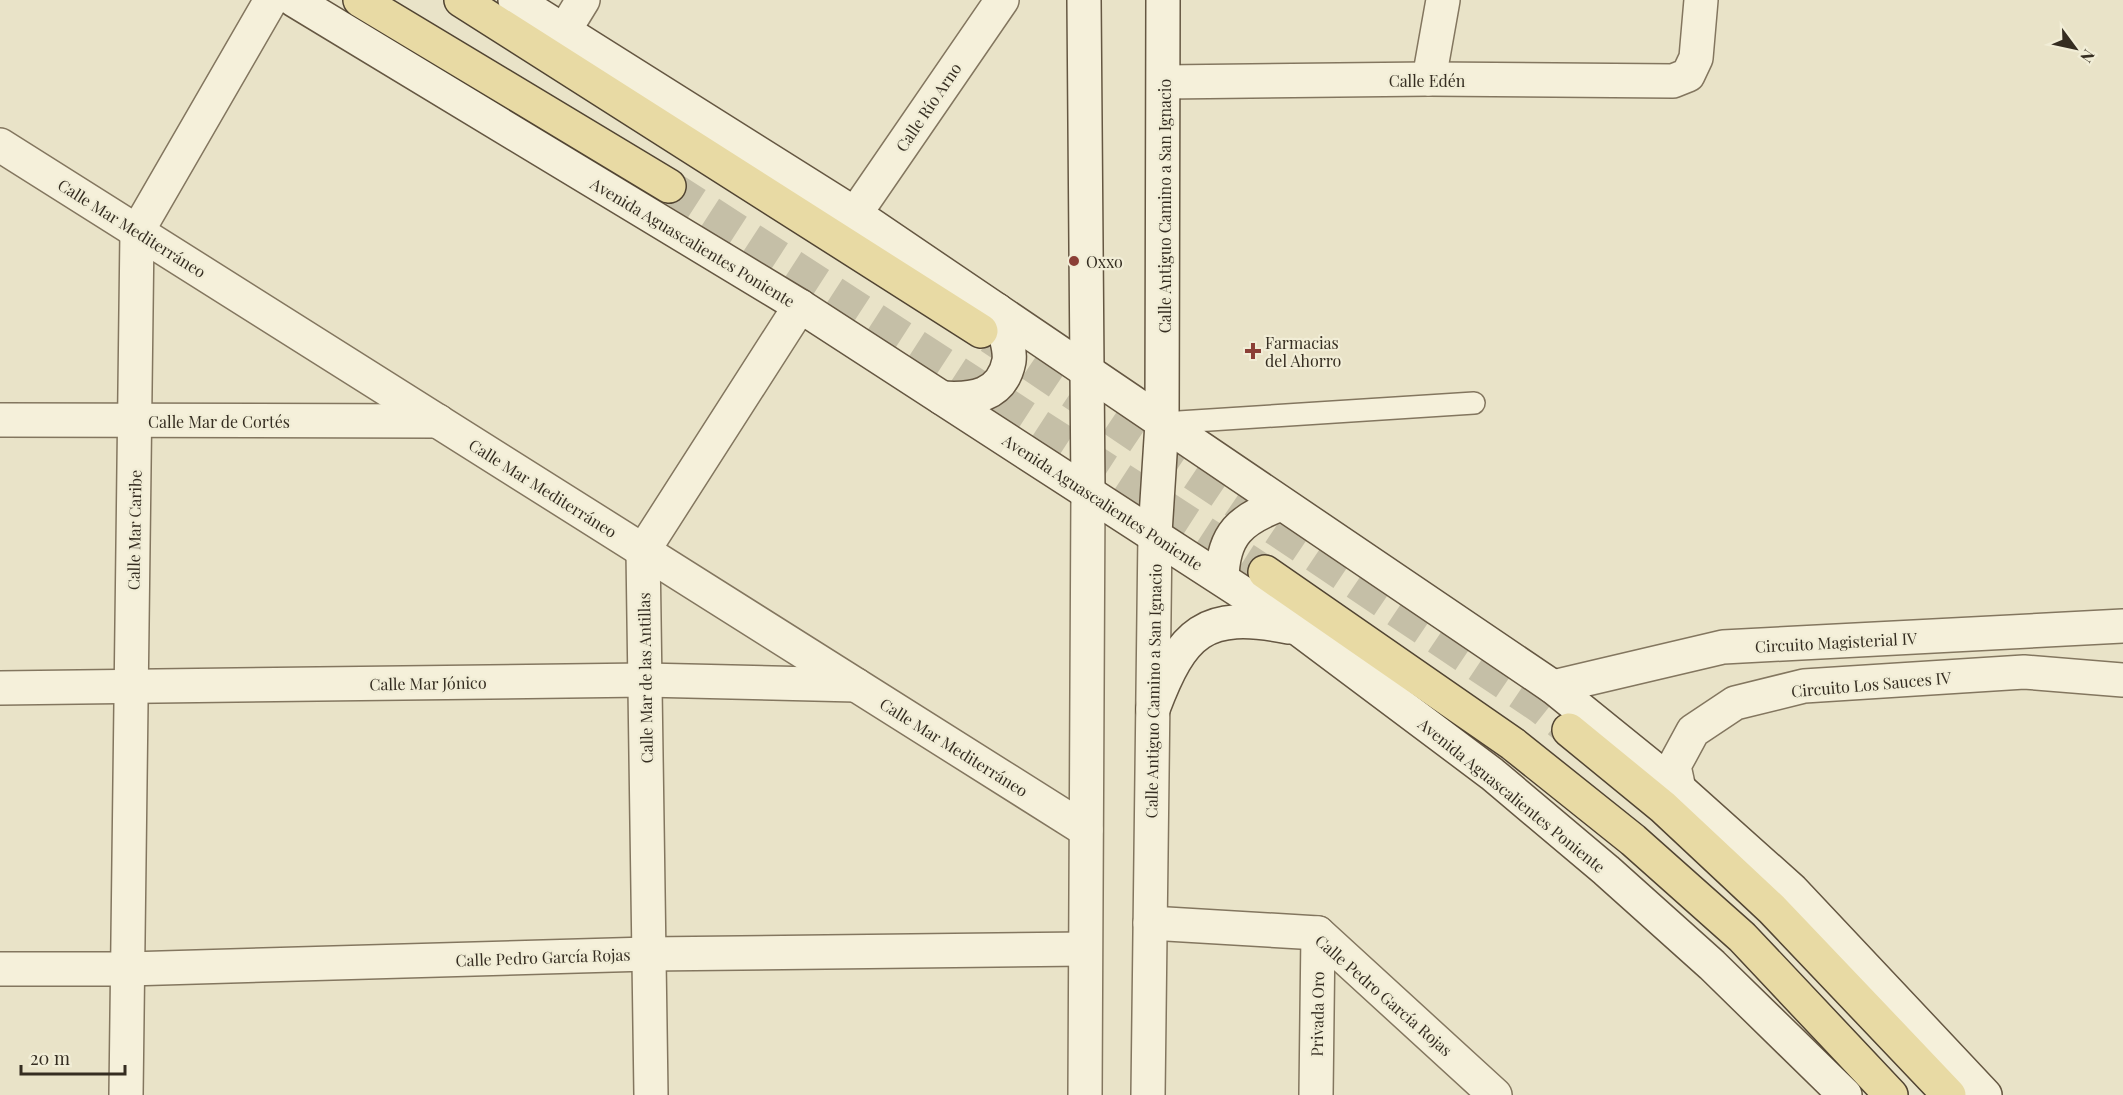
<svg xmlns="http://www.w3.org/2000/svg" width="2123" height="1095" font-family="'Playfair Display',serif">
	<rect width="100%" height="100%" fill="#e9e3c8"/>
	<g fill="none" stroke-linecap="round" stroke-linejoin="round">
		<g stroke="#c5bfa7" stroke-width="33" stroke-dasharray="33 16" stroke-linecap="butt">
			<path d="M 669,186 L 1265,572"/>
			<path d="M 990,337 L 1540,707 L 1569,730"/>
		</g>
		<g stroke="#83765f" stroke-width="24">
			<path id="service" d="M 1163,423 L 1474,403"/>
		</g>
		<g stroke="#83765f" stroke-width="36">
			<g id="minor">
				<path d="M 564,31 L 583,0"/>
				<path d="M 1429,79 L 1443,0"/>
				<path d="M 1165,82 L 1429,79 L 1673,81 L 1688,75 L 1696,58 L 1701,0"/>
				<path d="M 0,145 L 1086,830"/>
				<path d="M 855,214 L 1002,0"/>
				<path d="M 0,420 L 438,421"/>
				<path d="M 1553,687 L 1723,647 L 2123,626"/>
				<path d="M 0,688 L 645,680 L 856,685"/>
				<path d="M 1679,789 L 1674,766 L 1693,731 L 1735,703 L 1804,686 L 2024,672 L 2123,680"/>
				<path d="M 1150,923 L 1318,933 L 1495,1095"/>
				<path d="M 0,969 L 128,969 L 648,954 L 1085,949"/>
				<path d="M 126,1095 L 137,232 L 271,0"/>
				<path d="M 651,1095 L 643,551 L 800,306"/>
				<path d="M 1316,1095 L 1318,933"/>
			</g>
		</g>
		<g stroke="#83765f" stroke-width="36">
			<g id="tertiary">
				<path d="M 1085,1095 L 1088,492"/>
				<path d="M 1148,1095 L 1155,533"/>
			</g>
		</g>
		<g stroke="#655742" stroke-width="36">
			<g id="secondary">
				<path d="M 294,0 L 800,306 L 1300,630 L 1492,774 L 1606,870 L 1712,965 L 1845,1095"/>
				<path d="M 515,0 L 855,214 L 1553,687 L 1679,789 L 1792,890 L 1985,1095"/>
				<path d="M 1084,0 L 1088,492"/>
				<path d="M 942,398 C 971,400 1002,397 1009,361 C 1011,345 1002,325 997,310"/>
				<path d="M 1155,533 L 1162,423 L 1163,0"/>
				<path d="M 1222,578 C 1223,534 1241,519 1281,504"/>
				<path d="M 1153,709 C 1182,632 1204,610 1289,627"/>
			</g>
		</g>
		<g stroke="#514432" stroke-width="36">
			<g id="primary">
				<path d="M 360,0 L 669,186"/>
				<path d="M 461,0 L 981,331"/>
				<path d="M 1265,572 L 1513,744 L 1633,840 L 1742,937 L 1891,1095"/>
				<path d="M 1569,730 L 1663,807 L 1772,909 L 1949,1095"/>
			</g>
		</g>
		<use href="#service" stroke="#f5f0da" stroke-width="21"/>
		<use href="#minor" stroke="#f5f0da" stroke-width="33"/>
		<use href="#tertiary" stroke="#f5f0da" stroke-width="33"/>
		<use href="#secondary" stroke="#f5f0da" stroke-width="33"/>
		<use href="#primary" stroke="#e8daa4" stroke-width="33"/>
	</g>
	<g fill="#8b3f36" stroke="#f1edd6" stroke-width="2">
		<circle cx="1074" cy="261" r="6"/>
		<path d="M1250 342h6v6h6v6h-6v6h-6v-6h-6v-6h6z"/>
	</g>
	<g text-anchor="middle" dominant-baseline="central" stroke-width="4.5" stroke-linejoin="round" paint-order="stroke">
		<g font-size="16" fill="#352d21" stroke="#f1edd6">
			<text x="1427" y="80">Calle Edén</text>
			<text transform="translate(928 107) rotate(-56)">Calle Río Arno</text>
			<text transform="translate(1164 206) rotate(-90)">Calle Antiguo Camino a San Ignacio</text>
			<text transform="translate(132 228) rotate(32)">Calle Mar Mediterráneo</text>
			<text transform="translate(693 242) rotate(31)">Avenida Aguascalientes Poniente</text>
			<text x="219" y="421">Calle Mar de Cortés</text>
			<text transform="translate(543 488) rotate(32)">Calle Mar Mediterráneo</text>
			<text transform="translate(1103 502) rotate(33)">Avenida Aguascalientes Poniente</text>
			<text transform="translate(134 530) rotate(-89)">Calle Mar Caribe</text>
			<text transform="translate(1836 642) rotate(-3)">Circuito Magisterial IV</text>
			<text transform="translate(645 678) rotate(-91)">Calle Mar de las Antillas</text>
			<text transform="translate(428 683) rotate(-1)">Calle Mar Jónico</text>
			<text transform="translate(1871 684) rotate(-5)">Circuito Los Sauces IV</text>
			<text transform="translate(1153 691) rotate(-89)">Calle Antiguo Camino a San Ignacio</text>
			<text transform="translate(954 747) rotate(32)">Calle Mar Mediterráneo</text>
			<text transform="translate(1512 795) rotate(39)">Avenida Aguascalientes Poniente</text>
			<text transform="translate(543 957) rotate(-2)">Calle Pedro García Rojas</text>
			<text transform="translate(1384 995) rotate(41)">Calle Pedro García Rojas</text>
			<text transform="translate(1317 1014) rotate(-89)">Privada Oro</text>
		</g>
		<g font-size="16" fill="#352d21" stroke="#f1edd6" text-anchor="start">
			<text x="1086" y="261">Oxxo</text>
			<text x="1265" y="342">Farmacias<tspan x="1265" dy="18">del Ahorro</tspan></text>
		</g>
	</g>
	<g transform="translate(2075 48) rotate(123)" stroke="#f1edd6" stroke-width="4.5" paint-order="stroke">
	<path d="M0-4.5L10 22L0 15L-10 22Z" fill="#352d21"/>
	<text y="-9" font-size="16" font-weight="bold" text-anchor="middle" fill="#352d21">N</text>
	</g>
	<path d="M21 1065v9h104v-9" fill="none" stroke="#352d21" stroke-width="3"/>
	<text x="30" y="1065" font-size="18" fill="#352d21" stroke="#f1edd6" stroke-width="4.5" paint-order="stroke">20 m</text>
</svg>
